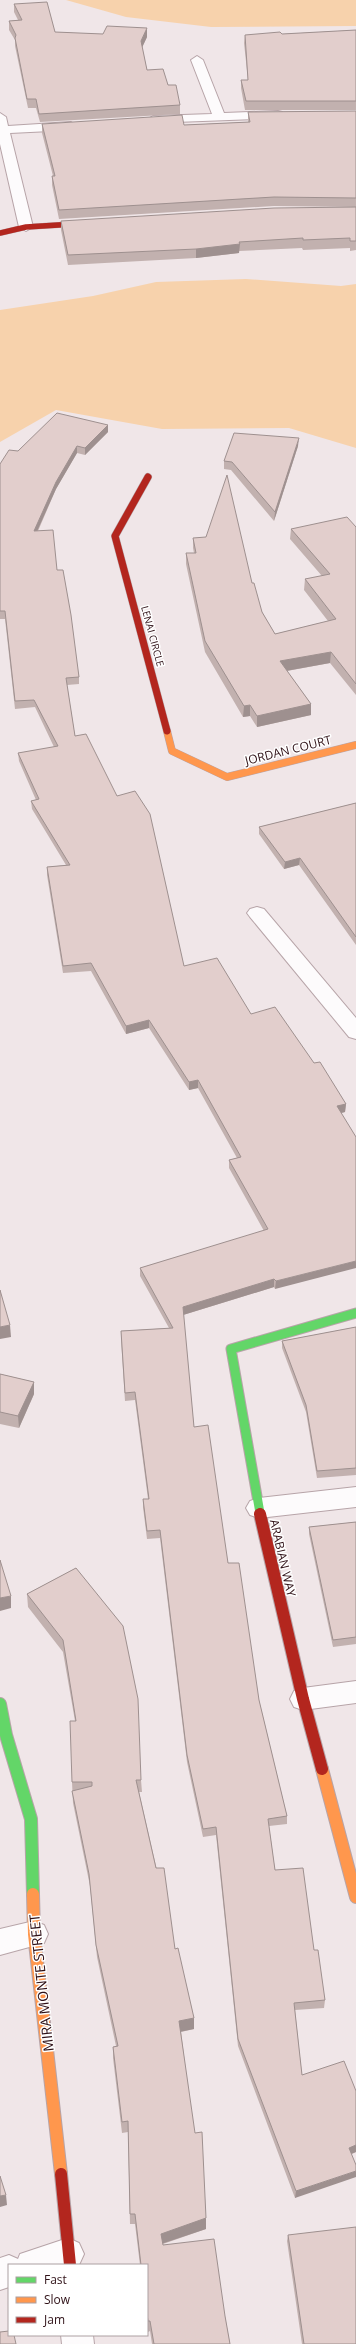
<svg xmlns="http://www.w3.org/2000/svg" width="356" height="2344" font-family="'Open Sans',sans-serif">
	<rect width="100%" height="100%" fill="#f0e6e8"/>
	<g fill="#f7d2ac">
		<path d="M 66,0 L 356,0 L 356,26 L 211,27 L 126,17 Z"/>
		<path d="M 246,279 L 341,286 L 356,284 L 356,448 L 289,428 L 162,429 L 56,410 L 0,442 L 0,310 L 93,296 L 156,282 Z"/>
	</g>
	<g fill="none" stroke-linecap="round" stroke-linejoin="round">
		<g stroke="#b7a4a8" stroke-width="2">
			<g id="street">
				<path d="M 197,56 L 203,60 L 224,113 L 278,111 L 282,112 L 284,115 L 282,118 L 149,123 L 147,120 L 153,116 L 212,114 L 191,60 Z"/>
				<path d="M 0,113 L 6,117 L 8,126 L 71,122 L 77,126 L 71,130 L 10,133 L 33,227 L 26,231 L 19,227 L 0,144 Z"/>
				<path d="M 257,907 L 264,909 L 356,1018 L 356,1039 L 349,1037 L 250,917 L 247,913 L 250,909 Z"/>
				<path d="M 356,1487 L 356,1507 L 259,1518 L 250,1515 L 246,1508 L 250,1501 L 259,1498 Z"/>
				<path d="M 356,1681 L 356,1703 L 303,1710 L 294,1707 L 290,1699 L 294,1691 L 303,1688 Z"/>
				<path d="M 34,1921 L 44,1925 L 48,1934 L 44,1943 L 0,1955 L 0,1929 Z"/>
				<path d="M 68,2238 L 79,2243 L 84,2254 L 79,2265 L 9,2265 L 9,2287 L 0,2290 L 0,2258 L 9,2255 L 18,2259 L 20,2254 Z"/>
				<path d="M 61,2335 L 93,2335 L 94,2344 L 62,2344 Z"/>
			</g>
		</g>
		<g stroke="#b7a4a8" stroke-width="11">
			<path id="fast-far1" d="M 260,1513 L 231,1349 L 356,1313"/>
		</g>
		<g stroke="#b7a4a8" stroke-width="14">
			<path id="fast" d="M 0,1704 L 6,1735 L 31,1819 L 33,1894"/>
		</g>
		<g stroke="#b7a4a8" stroke-width="8">
			<path id="slow-far1" d="M 167,731 L 172,751 L 227,777 L 356,745"/>
		</g>
		<g stroke="#b7a4a8" stroke-width="14">
			<g id="slow">
				<path d="M 322,1769 L 356,1897"/>
				<path d="M 33,1894 L 34,1934 L 61,2174"/>
			</g>
		</g>
		<g stroke="#b7a4a8" stroke-width="6">
			<path id="jam-far3" d="M 0,233 L 26,227 L 91,223"/>
		</g>
		<g stroke="#b7a4a8" stroke-width="8">
			<path id="jam-far2" d="M 148,477 L 115,536 L 167,731"/>
		</g>
		<g stroke="#b7a4a8" stroke-width="11">
			<path id="jam-far1" d="M 260,1513 L 260,1515"/>
		</g>
		<g stroke="#b7a4a8" stroke-width="14">
			<g id="jam">
				<path d="M 260,1514 L 303,1699 L 322,1769"/>
				<path d="M 61,2174 L 70,2265"/>
			</g>
		</g>
		<use href="#street" fill="#fdfbfc" fill-rule="evenodd"/>
		<use href="#fast-far1" stroke="#63d668" stroke-width="9"/>
		<use href="#fast" stroke="#63d668" stroke-width="12"/>
		<use href="#slow-far1" stroke="#ff974d" stroke-width="7"/>
		<use href="#slow" stroke="#ff974d" stroke-width="12"/>
		<use href="#jam-far3" stroke="#b3261e" stroke-width="5.5"/>
		<use href="#jam-far2" stroke="#b3261e" stroke-width="7"/>
		<use href="#jam-far1" stroke="#b3261e" stroke-width="9"/>
		<use href="#jam" stroke="#b3261e" stroke-width="12"/>
	</g>
	<g fill="#c2b1af">
		<path d="M 14,4 L 55,32 L 147,37 L 142,47 L 147,70 L 168,85 L 180,105 L 180,114 L 40,122 L 36,108 L 28,108 L 15,46 L 15,40 L 9,30 L 9,21 L 18,20 L 14,12 Z"/>
		<path d="M 356,30 L 356,110 L 245,110 L 241,88 L 241,80 L 248,80 L 244,43 L 245,35 L 282,34 Z"/>
		<path d="M 356,111 L 356,207 L 274,206 L 59,219 L 52,185 L 52,176 L 53,176 L 42,133 L 42,124 L 184,125 L 248,122 L 248,112 Z"/>
		<path d="M 356,207 L 356,250 L 350,251 L 350,248 L 303,250 L 302,248 L 239,251 L 239,253 L 196,258 L 68,265 L 61,230 L 61,221 Z"/>
		<path d="M 108,432 L 85,455 L 77,453 L 56,489 L 38,531 L 57,570 L 79,677 L 79,684 L 67,685 L 75,736 L 184,966 L 251,1014 L 314,1063 L 346,1104 L 345,1112 L 341,1113 L 275,1289 L 274,1287 L 183,1315 L 194,1427 L 228,1563 L 259,1700 L 287,1816 L 287,1824 L 269,1826 L 275,1870 L 314,1950 L 325,2000 L 324,2008 L 295,2010 L 302,2075 L 356,2091 L 356,2152 L 352,2154 L 295,2198 L 238,2046 L 216,1835 L 203,1837 L 187,1762 L 160,1538 L 147,1539 L 143,1507 L 143,1499 L 148,1499 L 135,1400 L 125,1401 L 121,1339 L 121,1331 L 169,1328 L 140,1276 L 140,1268 L 264,1231 L 229,1168 L 229,1160 L 237,1158 L 198,1088 L 189,1090 L 149,1028 L 126,1034 L 91,971 L 63,973 L 47,875 L 47,867 L 66,865 L 32,809 L 31,801 L 36,800 L 19,761 L 18,753 L 54,747 L 35,707 L 15,709 L 5,619 L 0,619 L 0,464 L 18,451 Z"/>
		<path d="M 298,446 L 274,521 L 231,470 L 224,469 L 224,461 Z"/>
		<path d="M 356,527 L 356,695 L 330,663 L 287,671 L 311,704 L 311,715 L 257,727 L 250,716 L 243,717 L 205,652 L 186,564 L 186,553 L 194,553 L 193,548 L 193,538 L 252,583 L 262,612 L 275,634 L 328,621 L 304,590 L 305,579 L 322,576 L 290,539 L 291,529 Z"/>
		<path d="M 356,803 L 356,945 L 299,865 L 284,869 L 259,834 L 259,827 Z"/>
		<path d="M 356,1327 L 356,1475 L 317,1478 L 306,1412 L 282,1348 L 282,1341 Z"/>
		<path d="M 0,1374 L 34,1382 L 34,1394 L 19,1428 L 0,1424 Z"/>
		<path d="M 356,1522 L 356,1644 L 333,1647 L 309,1534 L 309,1527 Z"/>
		<path d="M 76,1568 L 141,1780 L 142,1792 L 139,1792 L 175,1949 L 194,2018 L 194,2029 L 181,2032 L 206,2229 L 163,2244 L 163,2245 L 225,2316 L 230,2344 L 152,2344 L 150,2331 L 148,2332 L 147,2323 L 147,2265 L 140,2265 L 135,2224 L 130,2224 L 128,2132 L 122,2133 L 113,2058 L 113,2047 L 116,2046 L 97,1957 L 90,1886 L 73,1803 L 72,1782 L 75,1721 L 63,1652 L 28,1607 L 27,1594 Z"/>
		<path d="M 288,2235 L 356,2344 L 302,2344 L 287,2241 Z"/>
	</g>
	<g fill="#9e908f">
		<path d="M 147,28 L 147,37 L 141,50 L 141,41 Z"/>
		<path d="M 240,244 L 239,253 L 196,258 L 196,249 Z"/>
		<path d="M 108,425 L 108,432 L 85,455 L 85,448 Z"/>
		<path d="M 299,438 L 298,446 L 274,521 L 275,512 Z"/>
		<path d="M 77,446 L 77,453 L 56,489 L 34,538 L 34,531 L 56,482 Z"/>
		<path d="M 331,652 L 330,663 L 280,672 L 280,661 Z"/>
		<path d="M 311,704 L 311,715 L 257,727 L 257,716 Z"/>
		<path d="M 250,705 L 250,716 L 243,717 L 244,706 Z"/>
		<path d="M 300,858 L 299,865 L 284,869 L 285,862 Z"/>
		<path d="M 149,1020 L 149,1028 L 126,1034 L 126,1026 Z"/>
		<path d="M 198,1080 L 198,1088 L 189,1090 L 189,1082 Z"/>
		<path d="M 346,1104 L 345,1112 L 337,1114 L 337,1106 Z"/>
		<path d="M 356,1261 L 356,1268 L 275,1289 L 276,1281 Z"/>
		<path d="M 274,1279 L 274,1287 L 183,1315 L 183,1307 Z"/>
		<path d="M 10,1325 L 11,1337 L 0,1339 L 0,1327 Z"/>
		<path d="M 34,1382 L 34,1394 L 19,1428 L 18,1416 Z"/>
		<path d="M 11,1596 L 11,1608 L 0,1611 L 0,1598 Z"/>
		<path d="M 194,2018 L 194,2029 L 179,2032 L 179,2021 Z"/>
		<path d="M 356,2145 L 356,2152 L 348,2155 L 349,2148 Z"/>
		<path d="M 356,2171 L 356,2177 L 295,2198 L 296,2191 Z"/>
		<path d="M 6,2195 L 7,2205 L 0,2207 L 0,2196 Z"/>
		<path d="M 206,2218 L 206,2229 L 161,2244 L 161,2234 Z"/>
	</g>
	<g fill="#e2cecc" stroke="#9e908f">
		<path d="M 47,2 L 55,32 L 103,34 L 107,26 L 147,28 L 141,41 L 147,70 L 163,69 L 168,85 L 176,85 L 180,105 L 39,114 L 36,99 L 27,99 L 15,38 L 16,35 L 9,21 L 22,20 L 14,4 Z"/>
		<path d="M 356,30 L 356,101 L 246,101 L 241,80 L 248,80 L 245,35 L 280,32 L 282,34 Z"/>
		<path d="M 356,111 L 356,198 L 274,197 L 59,210 L 52,176 L 55,176 L 42,124 L 182,115 L 184,125 L 250,122 L 248,112 Z"/>
		<path d="M 356,207 L 356,241 L 350,241 L 350,238 L 303,240 L 303,238 L 239,242 L 240,244 L 196,249 L 68,255 L 61,221 L 274,208 Z"/>
		<path d="M 57,413 L 108,425 L 85,448 L 77,446 L 56,482 L 34,531 L 53,530 L 57,570 L 63,570 L 71,615 L 79,677 L 66,678 L 75,736 L 86,734 L 117,796 L 135,791 L 150,814 L 184,966 L 217,958 L 251,1014 L 275,1007 L 314,1063 L 320,1062 L 346,1104 L 337,1106 L 356,1137 L 356,1261 L 276,1281 L 274,1279 L 183,1307 L 194,1427 L 208,1425 L 228,1563 L 239,1563 L 259,1700 L 287,1816 L 268,1819 L 275,1870 L 303,1868 L 314,1950 L 318,1950 L 325,2000 L 294,2003 L 302,2075 L 344,2061 L 356,2091 L 356,2145 L 349,2148 L 356,2165 L 356,2171 L 296,2191 L 238,2039 L 216,1827 L 203,1829 L 187,1755 L 160,1530 L 147,1531 L 143,1499 L 149,1499 L 135,1392 L 125,1393 L 121,1331 L 173,1328 L 140,1268 L 268,1229 L 229,1160 L 241,1157 L 198,1080 L 189,1082 L 149,1020 L 126,1026 L 91,963 L 63,966 L 47,867 L 70,865 L 31,801 L 39,799 L 18,753 L 58,746 L 34,700 L 15,701 L 5,611 L 0,611 L 0,464 L 9,450 L 18,451 Z"/>
		<path d="M 234,433 L 299,438 L 275,512 L 232,462 L 224,461 Z"/>
		<path d="M 227,475 L 252,583 L 254,583 L 262,612 L 275,634 L 336,619 L 305,579 L 330,574 L 291,529 L 347,517 L 356,527 L 356,684 L 331,652 L 280,661 L 311,704 L 257,716 L 250,705 L 244,706 L 205,641 L 186,553 L 196,553 L 193,538 L 206,537 Z"/>
		<path d="M 356,803 L 356,937 L 300,858 L 285,862 L 259,827 Z"/>
		<path d="M 0,1290 L 10,1325 L 0,1327 Z"/>
		<path d="M 356,1327 L 356,1468 L 317,1471 L 306,1405 L 282,1341 Z"/>
		<path d="M 0,1374 L 34,1382 L 18,1416 L 0,1412 Z"/>
		<path d="M 356,1522 L 356,1637 L 333,1640 L 309,1527 Z"/>
		<path d="M 0,1560 L 11,1596 L 0,1598 Z"/>
		<path d="M 76,1568 L 123,1626 L 138,1699 L 141,1780 L 136,1780 L 156,1868 L 164,1868 L 175,1949 L 178,1948 L 194,2018 L 179,2021 L 195,2133 L 202,2132 L 206,2218 L 161,2234 L 163,2245 L 214,2239 L 225,2316 L 230,2344 L 154,2344 L 150,2321 L 148,2321 L 147,2314 L 147,2265 L 141,2265 L 135,2214 L 130,2214 L 128,2121 L 122,2122 L 113,2047 L 118,2046 L 96,1945 L 89,1874 L 72,1791 L 92,1786 L 92,1782 L 72,1782 L 70,1721 L 76,1721 L 63,1640 L 27,1594 Z"/>
		<path d="M 0,2176 L 6,2195 L 0,2196 Z"/>
		<path d="M 356,2227 L 356,2344 L 304,2344 L 288,2235 Z"/>
		<path d="M 9,2331 L 9,2335 L 14,2335 L 16,2344 L 0,2344 L 0,2332 Z"/>
	</g>
	<g text-anchor="middle" dominant-baseline="central" stroke-width="3" stroke-linejoin="round" paint-order="stroke">
		<g font-size="10" fill="#2f1117" stroke="#fff">
			<text transform="translate(153 636) rotate(75)">LENAI CIRCLE</text>
		</g>
		<g font-size="12" fill="#2f1117" stroke="#fff">
			<text transform="translate(288 750) rotate(-14)">JORDAN COURT</text>
			<text transform="translate(283 1558) rotate(77)">ARABIAN WAY</text>
		</g>
		<g font-size="14" fill="#2f1117" stroke="#fff">
			<text transform="translate(41 1983) rotate(-96)">MIRA MONTE STREET</text>
		</g>
	</g>
	<rect x="8" y="2264" width="140" height="72" fill="#ffffff" stroke="#aca0a2"/>
	<rect x="16" y="2277" width="20" height="6" fill="#63d668" stroke="#aca0a2"/>
	<text x="44" y="2284" font-size="12" fill="#2f1117">Fast</text>
	<rect x="16" y="2297" width="20" height="6" fill="#ff974d" stroke="#aca0a2"/>
	<text x="44" y="2304" font-size="12" fill="#2f1117">Slow</text>
	<rect x="16" y="2317" width="20" height="6" fill="#b3261e" stroke="#aca0a2"/>
	<text x="44" y="2324" font-size="12" fill="#2f1117">Jam</text>
</svg>
